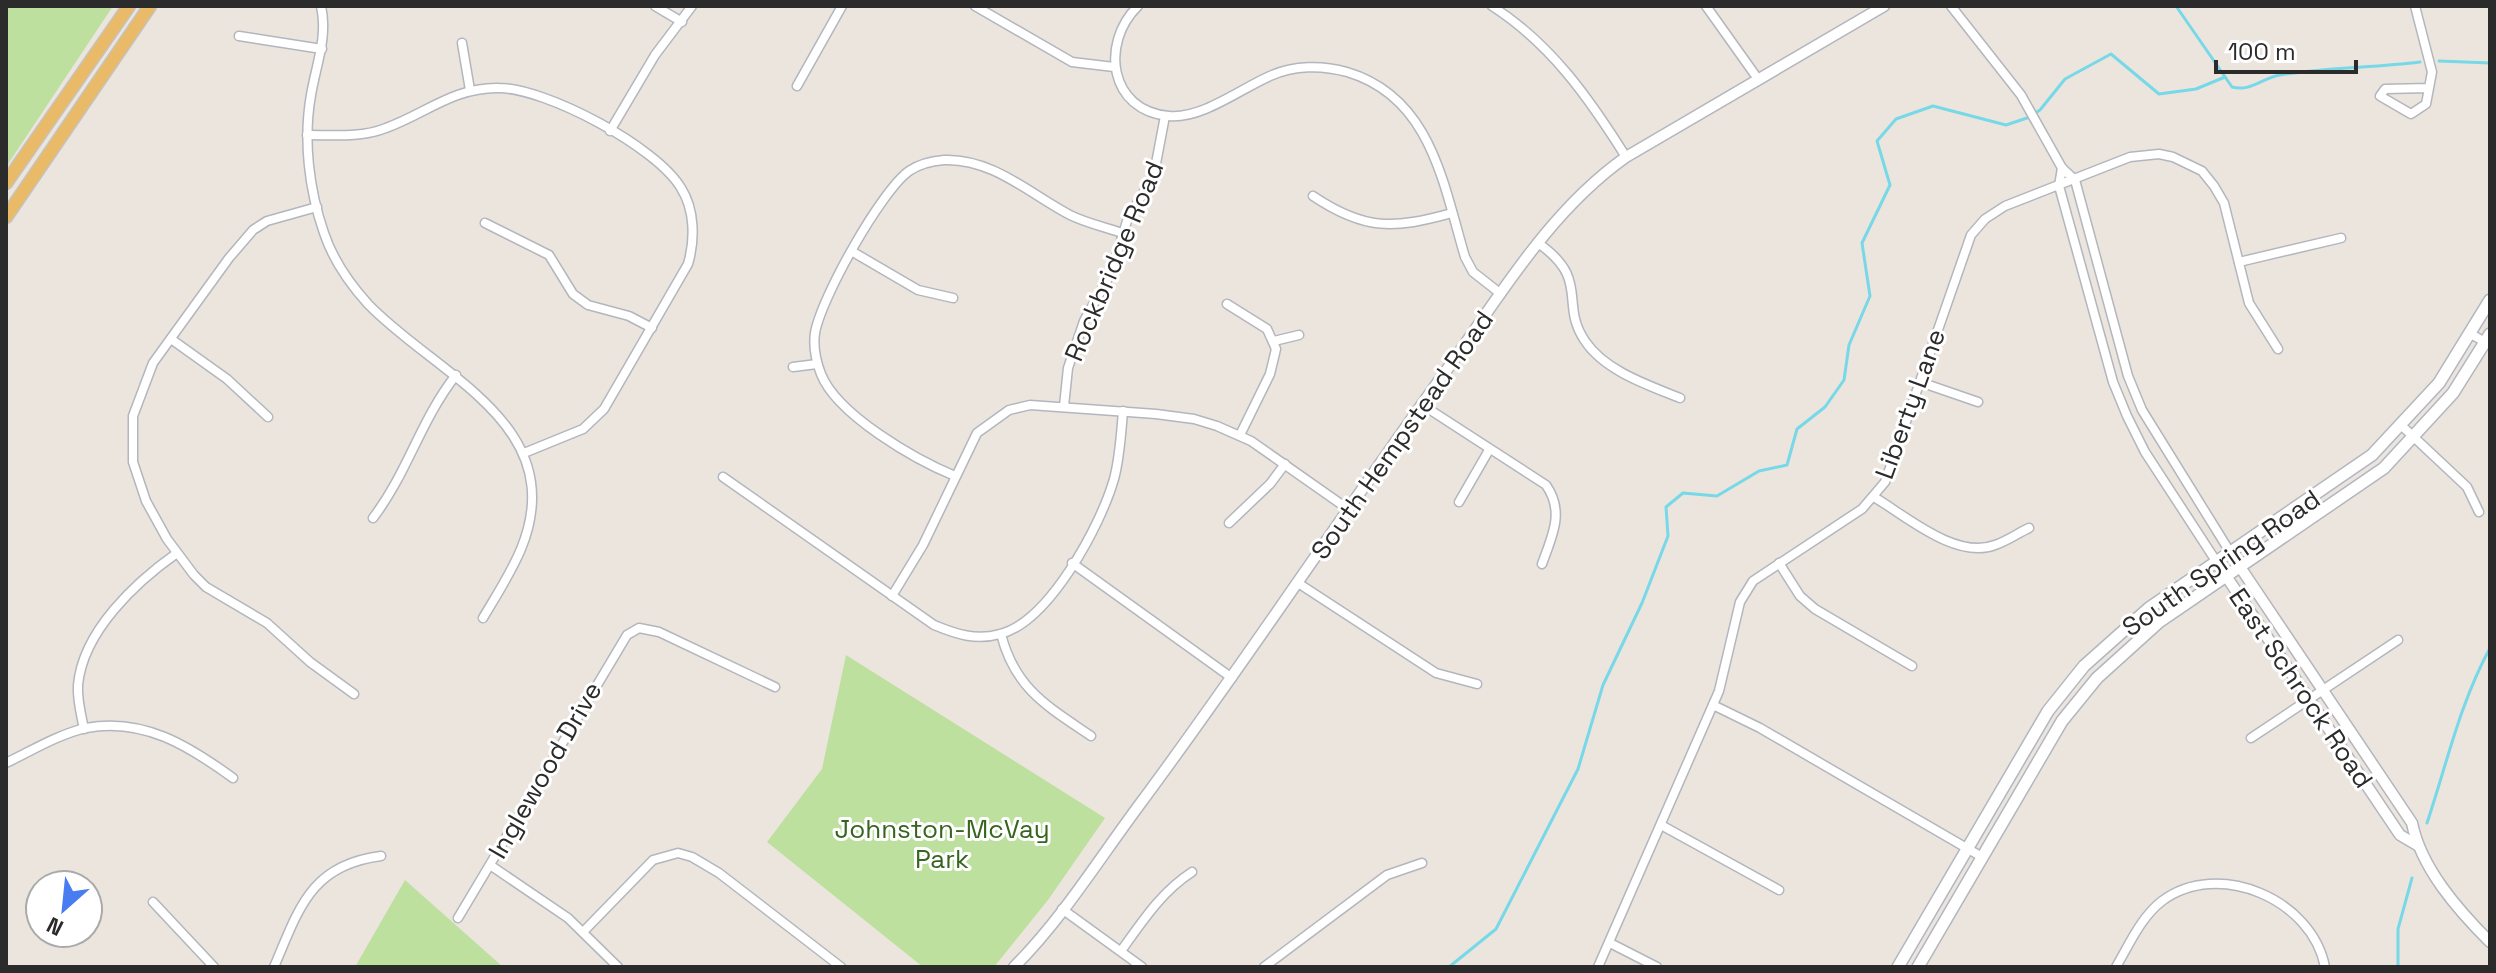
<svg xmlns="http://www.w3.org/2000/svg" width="2496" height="973" font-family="'Space Grotesk',sans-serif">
	<rect width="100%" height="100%" fill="#ece5de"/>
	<g fill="#bde09e">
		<path d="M 6,6 L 113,6 L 6,167 Z"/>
		<path d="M 846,655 L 1105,818 L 1048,900 L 994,967 L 923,967 L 767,842 L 822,769 Z"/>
		<path d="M 405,880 L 503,967 L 355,967 Z"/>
	</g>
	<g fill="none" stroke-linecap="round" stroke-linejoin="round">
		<g stroke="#77d8e8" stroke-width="3">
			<path d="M 2176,6 L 2232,87 C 2251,92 2262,78 2280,75 C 2326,67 2373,68 2420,62"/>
			<path d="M 2439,61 L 2490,63"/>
			<path d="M 2427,823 C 2447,763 2460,703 2490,648"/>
			<path d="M 1449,967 L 1496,929 L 1578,769 L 1603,685 L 1642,603 L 1668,536 L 1666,507 L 1683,493 L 1717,496 L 1759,471 L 1787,465 L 1797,429 L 1825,407 L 1844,380 L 1849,345 L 1870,296 L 1862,243 L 1890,185 L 1877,141 L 1896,119 L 1933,106 L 2006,125 L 2027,118 L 2040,110 L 2065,79 L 2111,54 L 2159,94 L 2196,89 L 2225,77"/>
			<path d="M 2398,967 L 2398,929 L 2412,878"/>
		</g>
		<g stroke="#b2b6be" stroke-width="11">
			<g id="minor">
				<path d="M 321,6 C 328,37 316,65 311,95 C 303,140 309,190 324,233 C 333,260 349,283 368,304 C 436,375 572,425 521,549 C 511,573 496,596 483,618"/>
				<path d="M 655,6 L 682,22"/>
				<path d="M 975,6 L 1072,62 L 1114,67"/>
				<path d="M 1138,6 C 1100,43 1109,111 1169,116 C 1202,119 1240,89 1270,76 C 1294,65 1322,65 1347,72 C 1431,97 1443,183 1465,257 L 1473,272 L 1501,294"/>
				<path d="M 1492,6 C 1551,44 1589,98 1626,157"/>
				<path d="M 1706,6 L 1758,79"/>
				<path d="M 1951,6 L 2021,95 L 2062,168 L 2075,180 L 2128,376 L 2142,410 L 2230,552"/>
				<path d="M 2415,6 L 2432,72 L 2426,104 L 2411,114 L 2380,96 L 2385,89 L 2429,88"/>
				<path d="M 239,36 L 322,49"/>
				<path d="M 462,43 L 470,90"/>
				<path d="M 797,86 L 842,6"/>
				<path d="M 610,131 L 655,55 L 692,6"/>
				<path d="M 307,135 C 333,135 361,138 386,128 C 425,114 454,87 499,88 C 546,88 657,147 681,188 C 695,210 695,240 688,264 L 604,409 L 583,429 L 524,453"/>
				<path d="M 2062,168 L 2059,186 L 2113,382 L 2127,416 L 2145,452 L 2216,561"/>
				<path d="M 1313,196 C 1365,231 1394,229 1452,213"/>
				<path d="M 317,207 L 267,221 L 253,230 L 229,258 L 153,363 L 133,416 L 133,462 L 146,501 L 167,539 L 194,575 L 206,587 L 267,623 L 310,662 L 354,694"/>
				<path d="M 485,223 L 549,255 L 573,294 L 588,305 L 629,316 L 652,328"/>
				<path d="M 1538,243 C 1591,280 1559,303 1585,341 C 1605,371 1648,385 1680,398"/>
				<path d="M 853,252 L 918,290 L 953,298"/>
				<path d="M 2239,262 L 2341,238"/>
				<path d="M 1227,304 L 1267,329 L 1276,349 L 1270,374 L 1240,435"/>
				<path d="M 2471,334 L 2490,345"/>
				<path d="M 171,339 L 227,379 L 268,417"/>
				<path d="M 1274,341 L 1299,335"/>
				<path d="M 793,367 L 817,364"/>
				<path d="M 1920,382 L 1978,402"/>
				<path d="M 1421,404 L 1546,485 C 1565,512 1552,536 1542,564"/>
				<path d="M 1064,406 L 1068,368 L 1084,321 L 1111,273 L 1127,221 L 1154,174 L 1165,116"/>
				<path d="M 2402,426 L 2467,487 L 2479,512"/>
				<path d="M 955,476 C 916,460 837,415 821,374 C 816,361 813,347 815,333 C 821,298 881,191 909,171 C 919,164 932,161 944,160 C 992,158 1030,194 1070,215 C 1086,223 1105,227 1122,233"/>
				<path d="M 723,477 L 934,625 C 956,634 976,641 1000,634 C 1049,622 1101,525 1114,479 C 1120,457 1121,434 1123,411"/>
				<path d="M 1874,497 C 1906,516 1956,560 1995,545 C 2007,541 2018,533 2029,528"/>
				<path d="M 1459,502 L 1489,450"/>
				<path d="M 373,518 C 408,472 420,421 456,375"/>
				<path d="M 1229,523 L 1270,484 L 1285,464"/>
				<path d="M 1072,563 L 1232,678"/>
				<path d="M 1779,563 L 1800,596 L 1815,609 L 1912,666"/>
				<path d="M 1298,583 L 1436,673 L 1477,684"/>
				<path d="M 892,596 L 923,545 L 977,433 L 1009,410 L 1030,405 L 1156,414 L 1194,419 L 1217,426 L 1251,441 L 1348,509"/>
				<path d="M 1001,634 C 1015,689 1047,706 1091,736"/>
				<path d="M 1713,705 L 1760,728 L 1982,857"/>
				<path d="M 84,729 C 81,714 77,700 78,685 C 83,631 136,582 177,553"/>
				<path d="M 2251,738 L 2398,640"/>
				<path d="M 6,763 C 31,751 59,734 86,728 C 143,717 189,746 233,778"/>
				<path d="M 1661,825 L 1779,890"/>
				<path d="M 490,865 L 568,918 L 618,967"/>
				<path d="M 153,902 L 214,967"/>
				<path d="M 1062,909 L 1142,967"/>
				<path d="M 458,918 L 627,635 L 639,628 L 659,632 L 775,687"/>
				<path d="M 583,932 L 653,860 L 678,853 L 692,857 L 719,873 L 841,967"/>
				<path d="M 1610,943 L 1657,967"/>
				<path d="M 1121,951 C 1142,922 1161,892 1192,872"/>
				<path d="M 274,967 C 299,909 310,865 381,856"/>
				<path d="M 1264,967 L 1387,875 L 1422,863"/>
				<path d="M 1598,967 L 1719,691 L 1740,602 L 1753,581 L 1862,509 L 1885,482 L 1971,235 L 1985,219 L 2005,206 L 2130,157 L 2159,154 L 2173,157 L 2202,171 L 2214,186 L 2224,203 L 2249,303 L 2278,349"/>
				<path d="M 2116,967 C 2129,945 2141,917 2162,901 C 2218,859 2312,899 2325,967"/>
			</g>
		</g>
		<g stroke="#b2b6be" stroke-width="13">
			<g id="tertiary">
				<path d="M 2230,552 L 2412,823 C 2421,868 2458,910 2490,942"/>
				<path d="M 2216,561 L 2400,835 L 2417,845"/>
				<path d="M 1014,967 C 1062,919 1099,859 1140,804 C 1247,660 1345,510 1451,364 C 1503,291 1551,210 1626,157 L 1884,6"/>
			</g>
		</g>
		<g stroke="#b2b6be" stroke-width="14">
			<g id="secondary">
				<path d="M 1898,967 L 2048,711 L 2084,666 L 2149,608 L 2372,455 L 2439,383 L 2490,300"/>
				<path d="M 1918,967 L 2062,721 L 2097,678 L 2159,622 L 2384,468 L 2453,393 L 2490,334"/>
			</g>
		</g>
		<g stroke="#c4c4c4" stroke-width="15">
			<g id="primary">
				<path d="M 6,183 L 129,6"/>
				<path d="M 6,217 L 150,6"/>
			</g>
		</g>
		<use href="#minor" stroke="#fff" stroke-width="8"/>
		<use href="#tertiary" stroke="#fff" stroke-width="10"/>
		<use href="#secondary" stroke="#fff" stroke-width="11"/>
		<use href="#primary" stroke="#e9ba67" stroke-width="12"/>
	</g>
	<g text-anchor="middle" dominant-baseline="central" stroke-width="6" stroke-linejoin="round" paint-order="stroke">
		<g font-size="26" fill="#2b2b2b" stroke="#fff">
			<text transform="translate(1114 261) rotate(-67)">Rockbridge Road</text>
			<text transform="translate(1910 404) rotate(-70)">Liberty Lane</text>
			<text transform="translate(1402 435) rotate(-55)">South Hempstead Road</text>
			<text transform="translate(2221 563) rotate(-35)">South Spring Road</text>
			<text transform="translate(2301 688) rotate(56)">East Schrock Road</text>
			<text transform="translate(545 770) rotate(-60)">Inglewood Drive</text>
		</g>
		<g font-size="26" fill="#36651f" stroke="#fff">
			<text x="942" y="829">Johnston-McVay<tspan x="942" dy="30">Park</tspan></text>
		</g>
	</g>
	<rect width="2496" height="973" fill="none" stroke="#2b2b2b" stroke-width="16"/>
	<g transform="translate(64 909) rotate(207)"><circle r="38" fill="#ffffff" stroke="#aaaaaa" stroke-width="2"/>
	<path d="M0-6L14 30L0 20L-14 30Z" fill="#487cf0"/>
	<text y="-12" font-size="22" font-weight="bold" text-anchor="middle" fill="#2b2b2b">N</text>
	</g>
	<path d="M2216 60v12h140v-12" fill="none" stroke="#2b2b2b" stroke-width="4"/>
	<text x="2228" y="60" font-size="24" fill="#2b2b2b" stroke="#ffffff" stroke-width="6" paint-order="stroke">100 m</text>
</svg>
